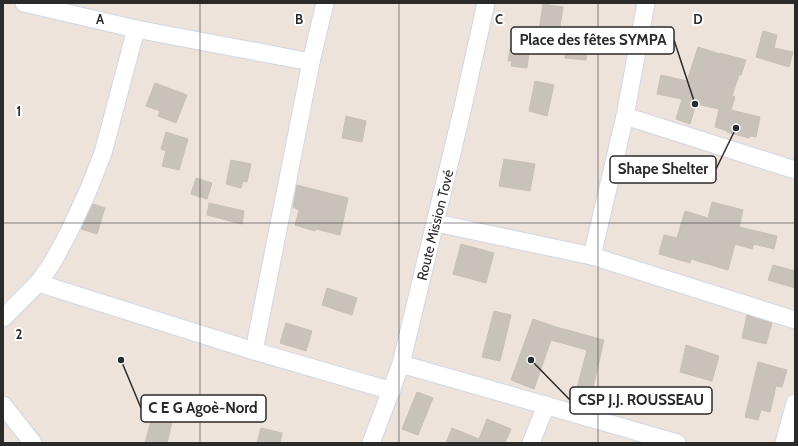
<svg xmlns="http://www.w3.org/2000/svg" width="798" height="446" font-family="Cabin,sans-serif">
	<rect width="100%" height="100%" fill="#ede3db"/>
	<g fill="#c8c2ba" stroke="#c9bfb5">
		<path d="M 543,4 L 563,7 L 558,40 L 538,37 Z"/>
		<path d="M 763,31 L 777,35 L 774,48 L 793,52 L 789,67 L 756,57 Z"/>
		<path d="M 567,40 L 588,43 L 586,60 L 565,58 Z"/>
		<path d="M 517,42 L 530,44 L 527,68 L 511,66 L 512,61 L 508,61 L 510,49 L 516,49 Z"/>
		<path d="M 698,47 L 720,54 L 720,53 L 746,60 L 741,75 L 739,75 L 732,96 L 735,97 L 731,110 L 760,117 L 756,137 L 750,136 L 749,138 L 727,132 L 727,131 L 715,127 L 719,109 L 696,104 L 690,124 L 676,119 L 682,99 L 657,94 L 661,75 L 687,81 Z"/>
		<path d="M 535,81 L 554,85 L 547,116 L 529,111 Z"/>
		<path d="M 155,83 L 187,95 L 176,123 L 158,116 L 160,111 L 146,106 Z"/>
		<path d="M 346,116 L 366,121 L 362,142 L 342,138 Z"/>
		<path d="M 166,132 L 188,139 L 179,170 L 162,166 L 166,151 L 161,149 Z"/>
		<path d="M 504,159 L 535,164 L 530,191 L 499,186 Z"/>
		<path d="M 231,160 L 251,164 L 247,182 L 243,181 L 241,188 L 226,184 Z"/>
		<path d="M 196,178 L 212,183 L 207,199 L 191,194 Z"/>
		<path d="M 297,185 L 348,198 L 340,235 L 316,229 L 315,231 L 295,225 L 299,210 L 293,207 Z"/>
		<path d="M 712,202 L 743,210 L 739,227 L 777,236 L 774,249 L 754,244 L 752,249 L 735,244 L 728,270 L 691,259 L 690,263 L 659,254 L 664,235 L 677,238 L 685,211 L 708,218 Z"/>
		<path d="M 209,203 L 244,211 L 242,224 L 207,215 Z"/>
		<path d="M 93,204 L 105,208 L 97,234 L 81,229 Z"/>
		<path d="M 461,244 L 494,253 L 486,283 L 453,274 Z"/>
		<path d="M 773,265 L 795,271 L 795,288 L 768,280 Z"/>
		<path d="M 327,288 L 357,298 L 352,315 L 322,305 Z"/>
		<path d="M 494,311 L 511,315 L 500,361 L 482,357 Z"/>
		<path d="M 747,315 L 772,323 L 766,344 L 742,338 Z"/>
		<path d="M 533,319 L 556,327 L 604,340 L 591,396 L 576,392 L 587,350 L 551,340 L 534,389 L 511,380 Z"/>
		<path d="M 286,323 L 312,331 L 306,351 L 280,343 Z"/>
		<path d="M 686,345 L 719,356 L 712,381 L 680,372 Z"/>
		<path d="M 758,362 L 787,370 L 782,387 L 776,386 L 770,412 L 761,410 L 758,420 L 745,417 Z"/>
		<path d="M 417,392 L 433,398 L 418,435 L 402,429 Z"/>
		<path d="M 153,413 L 173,418 L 167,443 L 145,443 Z"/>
		<path d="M 487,419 L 511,429 L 505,443 L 446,443 L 452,428 L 479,439 Z"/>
		<path d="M 261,428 L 282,433 L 280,443 L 257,443 Z"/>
	</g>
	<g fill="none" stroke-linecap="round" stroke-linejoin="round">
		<g stroke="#d1d7e4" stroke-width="19">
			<g id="minor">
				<path d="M 24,3 L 136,29 L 311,62"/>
				<path d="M 625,116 L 795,170"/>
				<path d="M 436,223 L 592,256 L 795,320"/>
				<path d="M 592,256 L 625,116 L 646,3"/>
				<path d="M 38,283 L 254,351 L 392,391"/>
				<path d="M 3,318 L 38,283 L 51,265 L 68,234 L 88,191 L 103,153 L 136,29"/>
				<path d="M 254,351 L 311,62 L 325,3"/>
				<path d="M 401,364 L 677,443"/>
				<path d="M 3,405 L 33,443"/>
				<path d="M 371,443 L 401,364 L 462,111 L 486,3"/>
				<path d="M 531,443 L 546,405"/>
				<path d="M 784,443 L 795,403"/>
			</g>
		</g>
		<use href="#minor" stroke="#fff" stroke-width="17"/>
	</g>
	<path fill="none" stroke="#2a2a2a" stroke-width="1" stroke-opacity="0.55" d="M 200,3 L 200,443M 399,3 L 399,443M 598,3 L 598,443M 3,223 L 795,223"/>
	<g text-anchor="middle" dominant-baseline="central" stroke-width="4" stroke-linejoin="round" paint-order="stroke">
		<g font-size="14" fill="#2a2a2a" stroke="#fff">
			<text transform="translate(435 225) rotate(-76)">Route Mission Tové</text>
		</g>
	</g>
	<g font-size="13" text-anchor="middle" font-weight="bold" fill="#2a2a2a" stroke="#fff" stroke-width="4" stroke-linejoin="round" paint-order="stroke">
		<text x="100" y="24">A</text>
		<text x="299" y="24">B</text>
		<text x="499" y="24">C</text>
		<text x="698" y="24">D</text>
		<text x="19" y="116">1</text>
		<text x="19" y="339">2</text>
	</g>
	<path fill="none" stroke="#2a2a2a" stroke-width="1.5" d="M695 104L674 40M736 128L716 169M531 360L570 400M121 360L141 408"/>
	<g fill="#2a2a2a" stroke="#fff" stroke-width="1.5">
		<circle cx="695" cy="104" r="4"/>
		<circle cx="736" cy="128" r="4"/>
		<circle cx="531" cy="360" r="4"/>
		<circle cx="121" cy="360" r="4"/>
	</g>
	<g fill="#fff" stroke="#2a2a2a" stroke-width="1.5">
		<rect x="511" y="27" width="163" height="27" rx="4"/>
		<rect x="610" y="156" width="106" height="27" rx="4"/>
		<rect x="570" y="387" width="142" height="27" rx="4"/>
		<rect x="141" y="395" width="125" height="27" rx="4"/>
	</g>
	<g font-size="15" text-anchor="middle" font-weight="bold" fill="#2a2a2a">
		<text x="593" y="45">Place des fêtes SYMPA</text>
		<text x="663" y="174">Shape Shelter</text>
		<text x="641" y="405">CSP J.J. ROUSSEAU</text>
		<text x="203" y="413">C E G Agoè-Nord</text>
	</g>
	<rect width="798" height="446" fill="none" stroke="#2a2a2a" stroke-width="8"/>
</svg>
